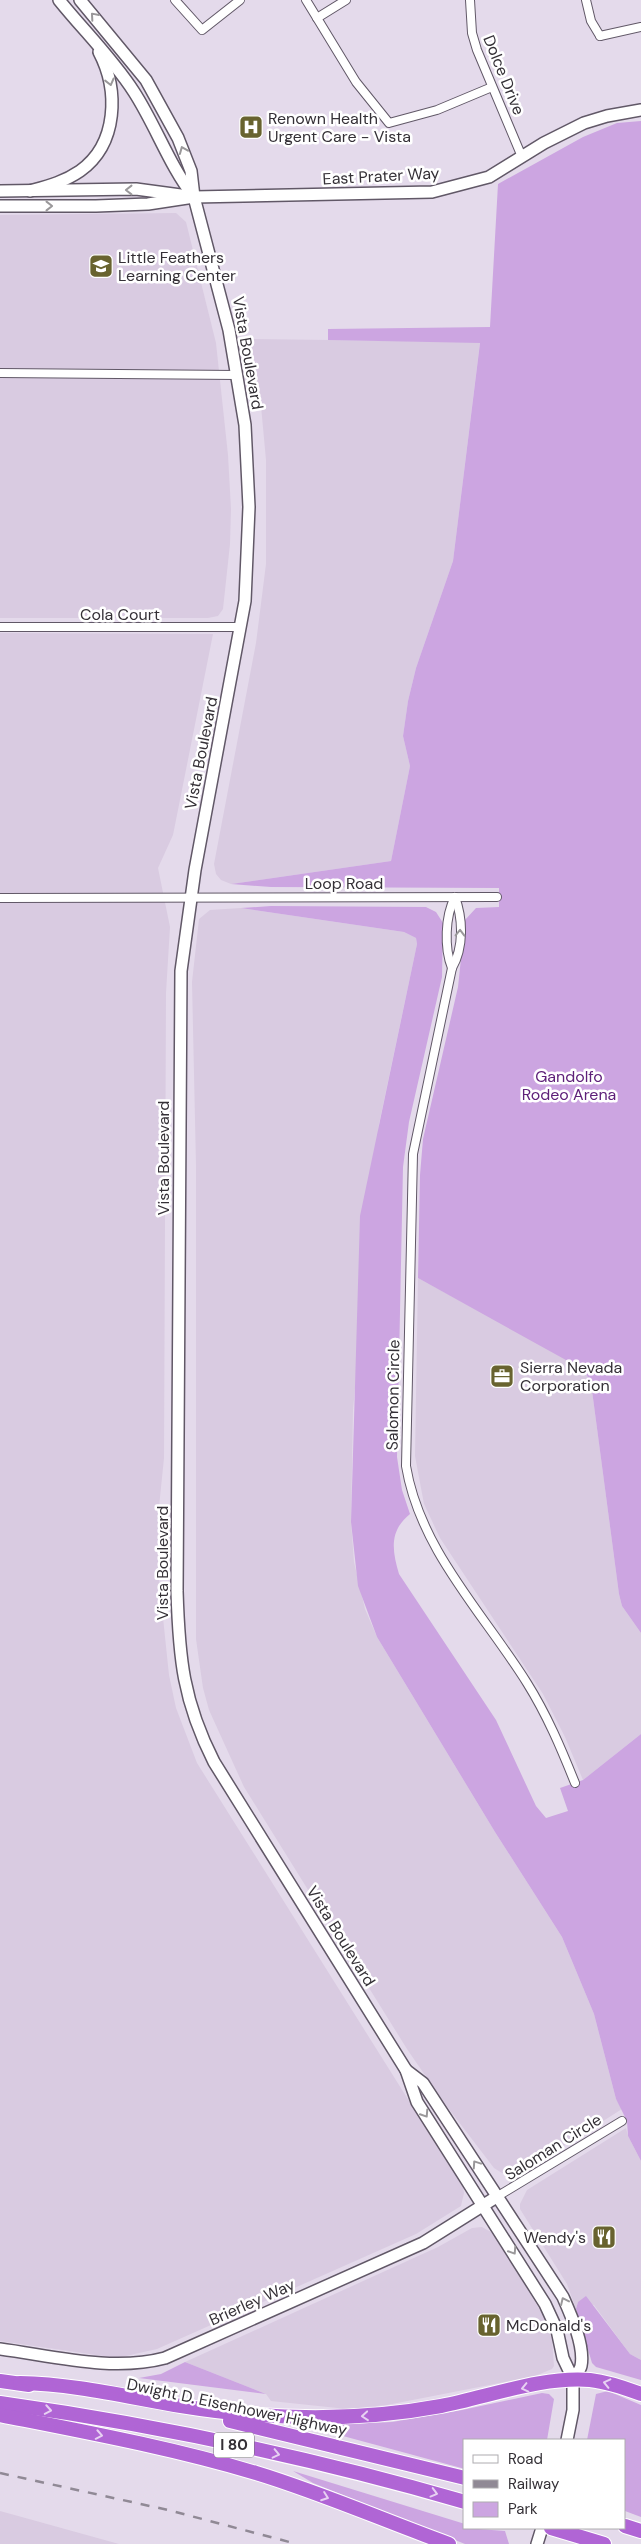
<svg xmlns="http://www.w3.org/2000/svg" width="641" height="2544" font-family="'DM Sans',sans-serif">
	<rect width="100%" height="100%" fill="#e4daeb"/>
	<g fill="#d9cbe1">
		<path d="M 176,213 L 186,222 L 216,343 L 228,455 L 231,509 L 230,544 L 223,609 L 218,616 L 208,618 L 0,618 L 0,215 Z"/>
		<path d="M 249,339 L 480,342 L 453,561 L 416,668 L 408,701 L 403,736 L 410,766 L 391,861 L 231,884 L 221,880 L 216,874 L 214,864 L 256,643 L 266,564 L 266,460 L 261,406 Z"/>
		<path d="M 0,633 L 213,634 L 173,835 L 158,868 L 170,927 L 166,993 L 164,1458 L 159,1507 L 158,1570 L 169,1675 L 176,1708 L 197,1763 L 463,2187 L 464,2193 L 461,2206 L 416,2234 L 157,2349 L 117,2358 L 0,2341 Z"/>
		<path d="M 241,908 L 404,932 L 416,938 L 417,944 L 379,1124 L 353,1410 L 351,1522 L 354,1562 L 365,1609 L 377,1637 L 495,1832 L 562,1937 L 594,2014 L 616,2099 L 622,2109 L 559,2149 L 514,2173 L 502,2173 L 494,2168 L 442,2100 L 407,2049 L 244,1787 L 209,1710 L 203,1688 L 196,1639 L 196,1165 L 192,982 L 199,919 L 210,910 Z"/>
		<path d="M 418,1278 L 577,1364 L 584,1370 L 591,1383 L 619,1594 L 622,1606 L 641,1633 L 641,1734 L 583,1780 L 565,1737 L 543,1694 L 440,1538 L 424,1504 L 415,1456 Z"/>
		<path d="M 626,2128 L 628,2136 L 641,2161 L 641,2360 L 630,2354 L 594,2305 L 578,2302 L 576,2309 L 567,2284 L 520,2209 L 520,2204 L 527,2190 Z"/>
		<path d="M 482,2227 L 491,2232 L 497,2238 L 544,2317 L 552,2340 L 554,2366 L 552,2369 L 535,2376 L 387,2405 L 347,2409 L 271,2401 L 266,2394 L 185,2362 L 438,2247 L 472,2228 Z"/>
		<path d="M 0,2511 L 29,2519 L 119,2544 L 0,2544 Z"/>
	</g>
	<g fill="#cca5e1">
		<path d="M 641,121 L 641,1633 L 622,1606 L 619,1594 L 591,1383 L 584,1370 L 418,1278 L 420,1175 L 423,1139 L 458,987 L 465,920 L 476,908 L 499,907 L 499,888 L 271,887 L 231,884 L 391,861 L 410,766 L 403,736 L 408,701 L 416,668 L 453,561 L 480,343 L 328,340 L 328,329 L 490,327 L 498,184 L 583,137 L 617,123 Z"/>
		<path d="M 271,906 L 426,907 L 436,912 L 443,923 L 442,977 L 409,1122 L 403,1167 L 397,1457 L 402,1490 L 410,1514 C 389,1531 392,1550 399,1574 L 496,1720 L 536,1806 L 546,1818 L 568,1811 L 560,1788 L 583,1780 L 641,1734 L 641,2161 L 628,2136 L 627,2121 L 616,2099 L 594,2014 L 562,1937 L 495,1832 L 377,1637 L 358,1586 L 351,1522 L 360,1216 L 417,944 L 416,938 L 404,932 L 241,908 Z"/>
		<path d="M 586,2296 L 630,2354 L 641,2360 L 641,2380 L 596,2367 L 592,2363 L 576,2309 L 578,2302 Z"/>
		<path d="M 185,2362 L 266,2394 L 139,2378 L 161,2374 Z"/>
		<path d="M 608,2391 L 641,2405 L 641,2517 L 625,2511 L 625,2440 L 587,2440 L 596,2394 Z"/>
		<path d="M 542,2393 L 549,2394 L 554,2399 L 547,2440 L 465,2440 L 465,2469 L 306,2426 L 392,2422 L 462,2410 Z"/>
		<path d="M 293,2471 L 465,2524 L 465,2528 L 505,2531 L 509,2544 L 465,2544 L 313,2483 Z"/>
	</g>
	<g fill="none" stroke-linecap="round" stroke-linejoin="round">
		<g stroke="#615867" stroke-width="10">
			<g id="street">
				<path d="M 175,0 L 202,30 L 240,0"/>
				<path d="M 306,0 L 356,82 L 389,123 L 437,110 L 492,87"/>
				<path d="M 470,0 L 472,33 L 477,50 L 522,157"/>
				<path d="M 586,0 L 591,21 L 600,36"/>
				<path d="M 317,18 L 346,0"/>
				<path d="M 600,36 L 641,27"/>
				<path d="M 0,373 L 237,375"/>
				<path d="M 0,627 L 241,627"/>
				<path d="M 455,897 C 463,919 464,947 452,968 L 413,1154 L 406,1466 C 420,1550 484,1614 527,1683 C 547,1715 561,1748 575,1783"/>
				<path d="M 0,898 L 497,897"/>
				<path d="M 452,968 C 444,948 445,916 455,897"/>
				<path d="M 498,2196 L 622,2121"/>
			</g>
		</g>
		<g stroke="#615867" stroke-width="14">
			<g id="secondary">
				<path d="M 59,0 C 84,31 112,58 134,92 C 156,126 169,165 194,197"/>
				<path d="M 80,0 L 146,80 L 178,138 L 191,171 L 194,197 L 229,330 L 245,425 L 249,507 L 245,601 L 195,870 L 181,971 L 177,1591 C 179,1658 183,1701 214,1762 L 406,2070 L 417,2102 L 545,2304 L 557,2330 L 563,2358 L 573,2379 L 573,2410 L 567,2440"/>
				<path d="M 0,191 L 136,189 L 188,196"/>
				<path d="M 30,191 C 48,186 64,182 80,171 C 118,144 119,90 99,52"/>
				<path d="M 0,206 L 96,206 L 148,204 L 194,197 L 432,192 L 489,177 L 544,143 L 584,123 L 607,116 L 641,110"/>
				<path d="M 406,2070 L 423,2083 L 563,2297 C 571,2315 585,2346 581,2366 C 580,2371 575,2375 573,2379"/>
				<path d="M 0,2349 C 53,2356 112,2372 165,2358 L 423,2243 L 498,2196"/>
				<path d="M 537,2544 L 542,2528"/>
			</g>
		</g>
		<g stroke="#fff" stroke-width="16">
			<g id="highway">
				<path d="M 0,2381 L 29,2385"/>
				<path d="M 20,2383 C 75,2384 127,2397 181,2406 C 267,2420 355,2422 441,2406 C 488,2397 542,2376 590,2380 C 607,2382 625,2388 641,2394"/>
				<path d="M 0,2403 C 157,2425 313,2458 465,2502"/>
				<path d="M 0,2415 C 86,2432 172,2448 256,2473 C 322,2493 385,2521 449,2544"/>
				<path d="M 230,2421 L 465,2478"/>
				<path d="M 625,2526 L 641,2531"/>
				<path d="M 551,2528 L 604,2544"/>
			</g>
		</g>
		<use href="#street" stroke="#fff" stroke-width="8"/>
		<use href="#secondary" stroke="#fff" stroke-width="11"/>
		<use href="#highway" stroke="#b065d5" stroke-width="14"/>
		<path stroke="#908995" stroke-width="2.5" stroke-dasharray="9 9" stroke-linecap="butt" d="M 0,2473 L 168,2510 L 297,2544"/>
	</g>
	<defs><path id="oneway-chevron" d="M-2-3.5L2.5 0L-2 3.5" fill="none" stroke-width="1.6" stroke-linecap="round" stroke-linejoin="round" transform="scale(1.25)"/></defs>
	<g stroke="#9a989a">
		<use href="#oneway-chevron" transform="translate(94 16) rotate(-131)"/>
		<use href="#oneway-chevron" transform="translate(110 82) rotate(76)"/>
		<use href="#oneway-chevron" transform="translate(183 150) rotate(-112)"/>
		<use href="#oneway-chevron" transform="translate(129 190) rotate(180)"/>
		<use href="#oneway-chevron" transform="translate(49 206)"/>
		<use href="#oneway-chevron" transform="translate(460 933) rotate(-89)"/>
		<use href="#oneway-chevron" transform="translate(425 2114) rotate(57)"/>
		<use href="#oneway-chevron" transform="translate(476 2164) rotate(-124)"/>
		<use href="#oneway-chevron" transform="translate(513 2251) rotate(57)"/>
		<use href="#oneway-chevron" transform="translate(564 2301) rotate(-115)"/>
	</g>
	<g stroke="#e7d1f2">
		<use href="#oneway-chevron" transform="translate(607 2383) rotate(-167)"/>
		<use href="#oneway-chevron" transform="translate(525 2388) rotate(167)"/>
		<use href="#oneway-chevron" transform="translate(48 2410) rotate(10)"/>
		<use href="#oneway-chevron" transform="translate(365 2416) rotate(175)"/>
		<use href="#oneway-chevron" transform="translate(99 2435) rotate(11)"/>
		<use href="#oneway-chevron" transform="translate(276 2454) rotate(13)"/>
		<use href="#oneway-chevron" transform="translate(434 2493) rotate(15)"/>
		<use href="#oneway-chevron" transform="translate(325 2497) rotate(20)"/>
	</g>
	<defs>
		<g id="hospital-square" transform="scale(1.25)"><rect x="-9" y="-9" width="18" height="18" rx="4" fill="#68632f" stroke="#fff"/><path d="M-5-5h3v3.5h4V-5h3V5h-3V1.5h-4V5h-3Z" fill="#fff"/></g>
		<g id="school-square" transform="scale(1.25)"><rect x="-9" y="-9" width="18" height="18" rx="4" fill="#68632f" stroke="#fff"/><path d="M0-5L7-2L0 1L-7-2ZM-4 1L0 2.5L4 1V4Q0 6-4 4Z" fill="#fff"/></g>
		<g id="office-square" transform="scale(1.25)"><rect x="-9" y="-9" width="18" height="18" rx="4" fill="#68632f" stroke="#fff"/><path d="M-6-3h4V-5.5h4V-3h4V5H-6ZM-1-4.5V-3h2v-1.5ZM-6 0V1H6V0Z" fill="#fff"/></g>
		<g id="restaurant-square" transform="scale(1.25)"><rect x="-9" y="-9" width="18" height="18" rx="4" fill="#68632f" stroke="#fff"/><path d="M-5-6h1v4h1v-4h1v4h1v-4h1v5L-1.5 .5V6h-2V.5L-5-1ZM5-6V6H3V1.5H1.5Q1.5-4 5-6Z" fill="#fff"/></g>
	</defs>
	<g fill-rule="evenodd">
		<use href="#hospital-square" x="251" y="127"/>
		<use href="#school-square" x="101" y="266"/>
		<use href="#office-square" x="502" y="1376"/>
		<use href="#restaurant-square" x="604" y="2237"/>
		<use href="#restaurant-square" x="489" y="2325"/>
	</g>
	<g text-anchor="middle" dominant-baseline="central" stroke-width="5" stroke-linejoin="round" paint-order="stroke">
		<rect fill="#fff" stroke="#716e72" stroke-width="1" x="214" y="2432.5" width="40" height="25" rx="4"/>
		<g font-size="15" font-weight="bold" fill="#343036">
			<text x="234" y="2445">I 80</text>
		</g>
		<g font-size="16" fill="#343036" stroke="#fff">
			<text transform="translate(504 75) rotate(68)">Dolce Drive</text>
			<text transform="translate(381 176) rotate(-3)">East Prater Way</text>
			<text transform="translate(248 353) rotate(80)">Vista Boulevard</text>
			<text x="120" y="614">Cola Court</text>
			<text transform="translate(201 753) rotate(-79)">Vista Boulevard</text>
			<text x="344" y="883">Loop Road</text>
			<text transform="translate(163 1158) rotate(-90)">Vista Boulevard</text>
			<text transform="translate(393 1395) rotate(-89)">Salomon Circle</text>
			<text transform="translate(162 1563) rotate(-90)">Vista Boulevard</text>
			<text transform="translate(341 1936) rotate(58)">Vista Boulevard</text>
			<text transform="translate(553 2147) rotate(-32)">Saloman Circle</text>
			<text transform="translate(252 2302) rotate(-24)">Brierley Way</text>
			<text transform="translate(237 2407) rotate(12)">Dwight D. Eisenhower Highway</text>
		</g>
		<g font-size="16" fill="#343036" stroke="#fff" text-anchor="start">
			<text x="268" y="118">Renown Health<tspan x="268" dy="18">Urgent Care - Vista</tspan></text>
			<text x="118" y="257">Little Feathers<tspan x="118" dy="18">Learning Center</tspan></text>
			<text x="520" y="1367">Sierra Nevada<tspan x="520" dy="18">Corporation</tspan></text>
			<text x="586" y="2237" text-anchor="end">Wendy's</text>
			<text x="506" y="2325">McDonald's</text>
		</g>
		<g font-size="16" fill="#5e2079" stroke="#fff">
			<text x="569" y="1076">Gandolfo<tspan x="569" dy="18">Rodeo Arena</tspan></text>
		</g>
	</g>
	<rect x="463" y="2439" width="162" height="90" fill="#ffffff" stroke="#aeacaf"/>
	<rect x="473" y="2455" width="25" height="8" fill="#ffffff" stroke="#aeacaf"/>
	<text x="508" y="2464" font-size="15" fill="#343036">Road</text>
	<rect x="473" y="2480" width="25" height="8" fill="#908995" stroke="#aeacaf"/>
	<text x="508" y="2489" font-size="15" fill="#343036">Railway</text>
	<rect x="473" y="2502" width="25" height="15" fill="#cca5e1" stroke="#aeacaf"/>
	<text x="508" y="2514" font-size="15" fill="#343036">Park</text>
</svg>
